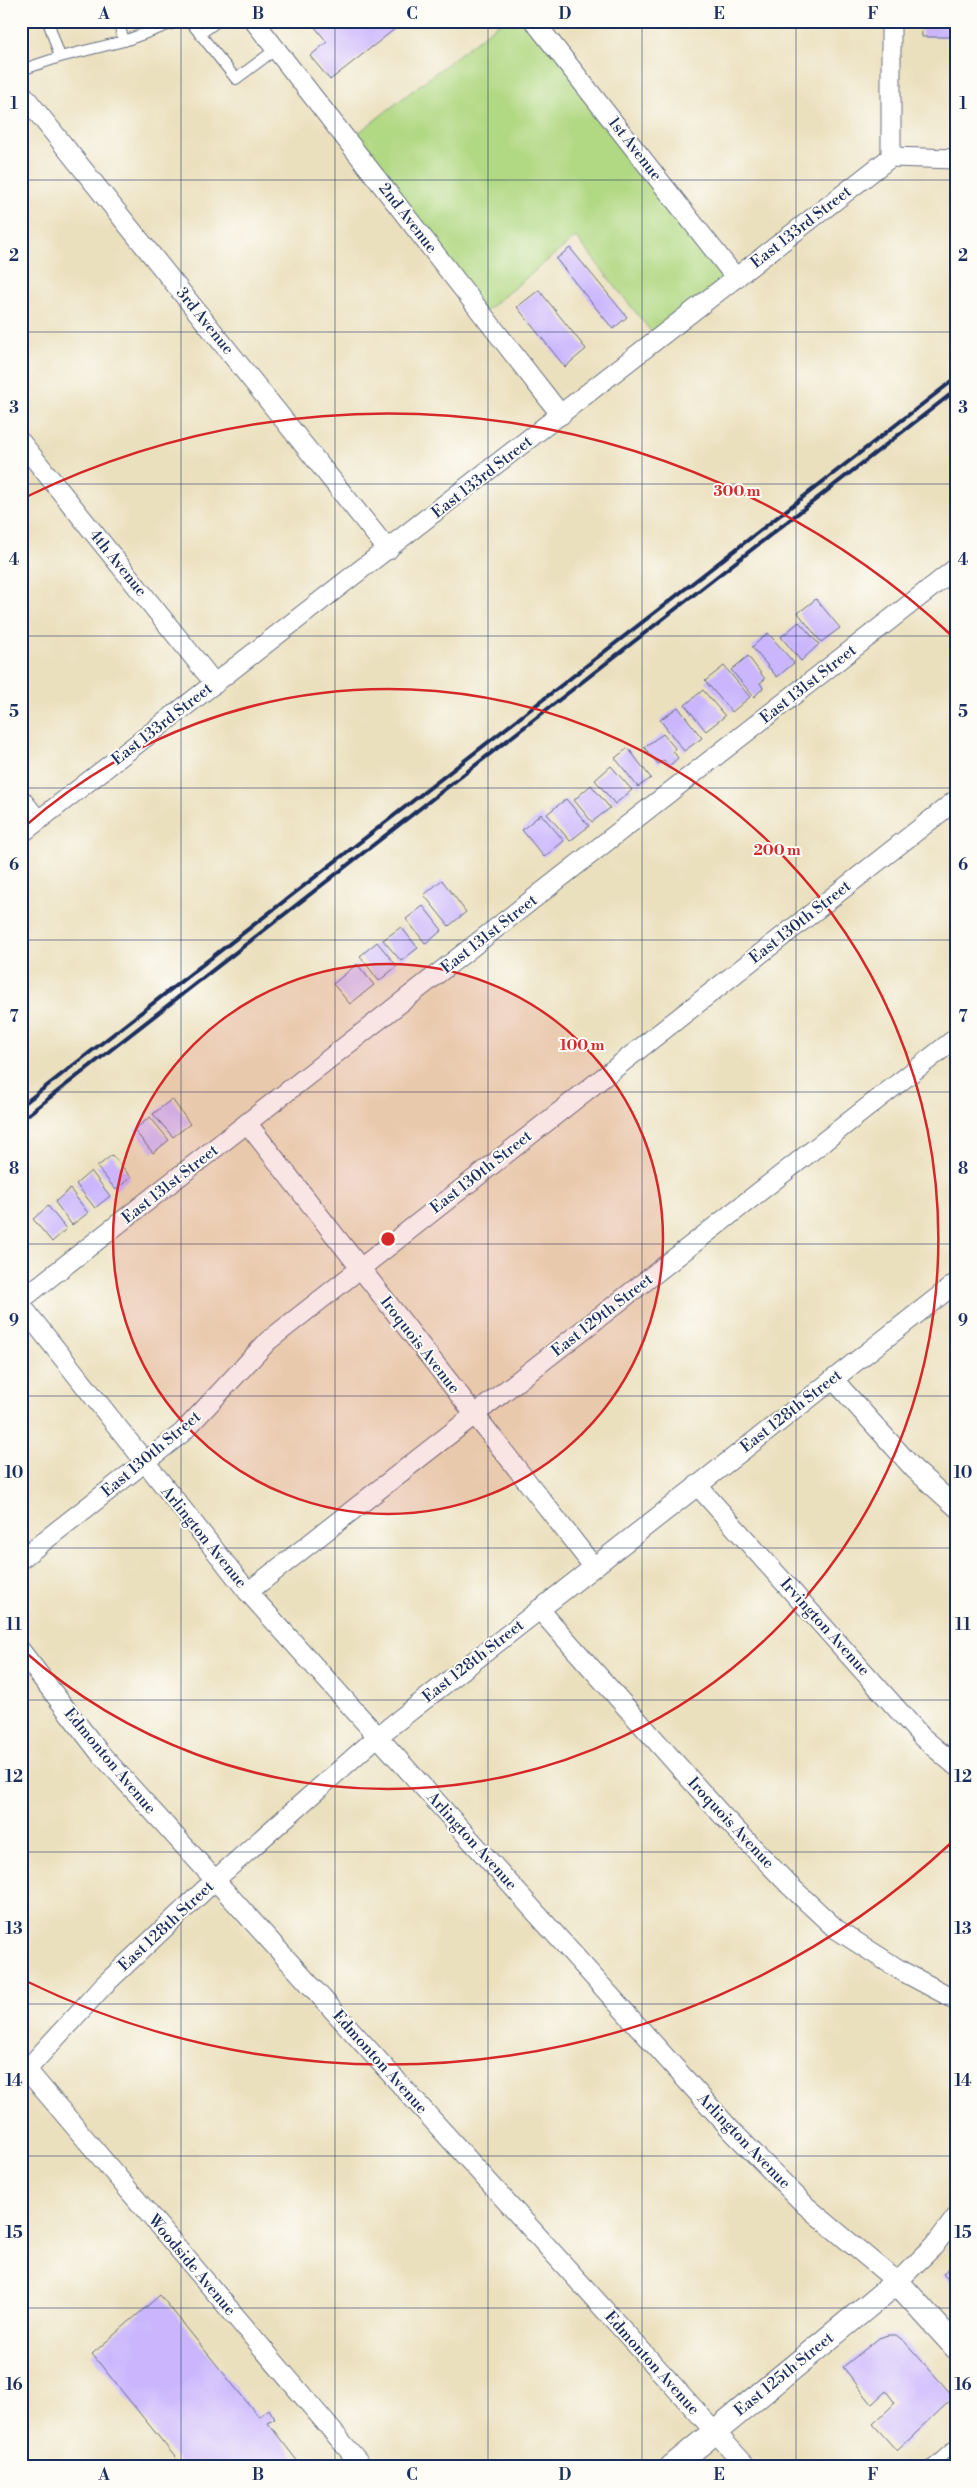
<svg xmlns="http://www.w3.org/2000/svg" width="977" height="2488" font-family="'Libre Bodoni',serif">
	<rect width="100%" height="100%" fill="#fdfcf7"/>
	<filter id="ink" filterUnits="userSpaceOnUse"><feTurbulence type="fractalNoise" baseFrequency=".02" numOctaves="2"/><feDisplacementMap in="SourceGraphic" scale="10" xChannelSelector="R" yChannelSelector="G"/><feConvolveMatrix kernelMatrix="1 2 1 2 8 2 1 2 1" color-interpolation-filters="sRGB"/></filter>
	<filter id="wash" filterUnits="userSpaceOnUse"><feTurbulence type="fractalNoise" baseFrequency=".0096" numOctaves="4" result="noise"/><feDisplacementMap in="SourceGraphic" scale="20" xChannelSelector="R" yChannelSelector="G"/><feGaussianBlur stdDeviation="1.12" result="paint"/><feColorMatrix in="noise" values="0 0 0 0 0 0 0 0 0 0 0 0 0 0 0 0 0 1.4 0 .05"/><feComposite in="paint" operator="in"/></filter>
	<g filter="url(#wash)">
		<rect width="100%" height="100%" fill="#ebe0be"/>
		<path fill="#b1d882" stroke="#668470" d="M 502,21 L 534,21 L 736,278 L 657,339 L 576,237 L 482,314 L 348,141 Z"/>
		<g id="blocks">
			<g fill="#cbb6fd">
				<path d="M 310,21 L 405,21 L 330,80 L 310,56 L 327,42 Z"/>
				<path d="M 921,21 L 956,21 L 956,37 L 922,37 Z"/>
				<path d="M 570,248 L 627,317 L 613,329 L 556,259 Z"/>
				<path d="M 539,290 L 586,349 L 565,367 L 517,307 Z"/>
				<path d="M 816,599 L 840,628 L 821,642 L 798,613 Z"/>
				<path d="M 799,622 L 819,644 L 801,661 L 781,637 Z"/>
				<path d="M 768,633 L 794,663 L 777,677 L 752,647 Z"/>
				<path d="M 748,656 L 765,679 L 760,683 L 763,688 L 754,697 L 731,670 Z"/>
				<path d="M 724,666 L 750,697 L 732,712 L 705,681 Z"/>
				<path d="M 703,690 L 725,716 L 706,731 L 685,705 Z"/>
				<path d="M 678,707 L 702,738 L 684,751 L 660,720 Z"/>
				<path d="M 663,734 L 675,748 L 673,751 L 678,758 L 669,766 L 664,760 L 658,764 L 644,747 Z"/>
				<path d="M 628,748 L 651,778 L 638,787 L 615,758 Z"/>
				<path d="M 611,766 L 632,790 L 615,804 L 595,780 Z"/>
				<path d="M 591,785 L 610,808 L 592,822 L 574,800 Z"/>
				<path d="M 566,799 L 589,826 L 570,841 L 547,814 Z"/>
				<path d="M 541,814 L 564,841 L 544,857 L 522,830 Z"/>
				<path d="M 442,880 L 466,912 L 449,926 L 424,895 Z"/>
				<path d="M 423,906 L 442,930 L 426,944 L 406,919 Z"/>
				<path d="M 401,927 L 418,948 L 401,961 L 383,940 Z"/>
				<path d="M 377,942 L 397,966 L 379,981 L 360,956 Z"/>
				<path d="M 357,964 L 374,985 L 350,1004 L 333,984 Z"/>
				<path d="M 172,1099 L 190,1124 L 173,1137 L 153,1114 Z"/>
				<path d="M 150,1117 L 169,1140 L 153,1153 L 134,1130 Z"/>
				<path d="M 112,1155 L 131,1177 L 116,1190 L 97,1167 Z"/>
				<path d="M 91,1171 L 110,1196 L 95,1208 L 76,1184 Z"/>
				<path d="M 70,1189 L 88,1213 L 72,1225 L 55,1202 Z"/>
				<path d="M 48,1206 L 66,1229 L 52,1242 L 33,1219 Z"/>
				<path d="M 956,2262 L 956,2288 L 943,2274 Z"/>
				<path d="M 160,2295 L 259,2417 L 269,2409 L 275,2419 L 268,2423 L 302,2467 L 183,2467 L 92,2354 Z"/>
				<path d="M 888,2335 L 896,2335 L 905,2342 L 954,2397 L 897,2451 L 873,2424 L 895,2403 L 886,2391 L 872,2404 L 843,2367 L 879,2338 Z"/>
			</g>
		</g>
	</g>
	<g filter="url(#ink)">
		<use href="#blocks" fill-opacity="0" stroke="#646d80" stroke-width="1"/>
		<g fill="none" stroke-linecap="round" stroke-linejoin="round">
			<g stroke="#646d80" stroke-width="12">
				<g id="service">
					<path d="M 48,21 L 60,57 L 124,41"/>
					<path d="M 118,21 L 124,41 L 179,21"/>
					<path d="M 190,21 L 200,34"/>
					<path d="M 218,21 L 200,34 L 236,79 L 276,49"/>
					<path d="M 21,70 L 60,57"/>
					<path d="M 930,2467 L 956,2444"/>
				</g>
			</g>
			<g stroke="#646d80" stroke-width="21">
				<g id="minor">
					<path d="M 254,21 L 561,415"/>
					<path d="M 534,21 L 736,278"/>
					<path d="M 21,92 L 388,550"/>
					<path d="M 891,157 L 891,21"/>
					<path d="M 21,442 L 215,684"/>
					<path d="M 21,799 L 38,820"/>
					<path d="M 21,834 L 891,157 L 956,159"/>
					<path d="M 247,1123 L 593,1566"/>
					<path d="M 21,1300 L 956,568"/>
					<path d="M 21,1305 L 248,1592 L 731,2130 L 806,2206 L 897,2282 L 934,2246 L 956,2217"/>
					<path d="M 833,1379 L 914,1469 L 956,1507"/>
					<path d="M 697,1485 L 922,1737 L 956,1766"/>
					<path d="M 21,1559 L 182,1433 L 268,1341 L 956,800"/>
					<path d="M 248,1592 L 956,1038"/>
					<path d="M 539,1609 L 720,1813 L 789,1885 L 836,1929 L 900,1970 L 956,2000"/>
					<path d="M 21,1651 L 99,1752 L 747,2467"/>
					<path d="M 21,2063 L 363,2467"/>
					<path d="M 21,2076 L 103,1986 L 215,1880 L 377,1737 L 956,1283"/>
				</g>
			</g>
			<g stroke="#646d80" stroke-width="26">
				<path id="tertiary" d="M 672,2467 L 897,2282 L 956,2347"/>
			</g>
			<use href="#service" stroke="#fff" stroke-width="10"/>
			<use href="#minor" stroke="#fff" stroke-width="19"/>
			<use href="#tertiary" stroke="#fff" stroke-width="24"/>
			<g stroke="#1b2f5e" stroke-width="4">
				<path d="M 21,1106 L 956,378"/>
				<path d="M 21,1120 L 956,390"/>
			</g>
		</g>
	</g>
	<path fill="none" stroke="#1b2f5e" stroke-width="1" stroke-opacity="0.55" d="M 181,21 L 181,2467M 335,21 L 335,2467M 488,21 L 488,2467M 642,21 L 642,2467M 796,21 L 796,2467M 21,180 L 956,180M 21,332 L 956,332M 21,484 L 956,484M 21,636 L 956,636M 21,788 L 956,788M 21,940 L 956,940M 21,1092 L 956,1092M 21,1244 L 956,1244M 21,1396 L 956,1396M 21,1548 L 956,1548M 21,1700 L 956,1700M 21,1852 L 956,1852M 21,2004 L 956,2004M 21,2156 L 956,2156M 21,2308 L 956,2308"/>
	<circle cx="388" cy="1239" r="275" fill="#d62828" fill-opacity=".12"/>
	<g fill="none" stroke="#d62828" stroke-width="2.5">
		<circle cx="388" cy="1239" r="275"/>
		<path d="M24 827A550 550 0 1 1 24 1651"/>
		<path d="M951 1843A826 826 0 0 1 26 1981M26 497A826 826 0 0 1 951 635"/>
	</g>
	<g text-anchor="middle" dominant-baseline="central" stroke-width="4" stroke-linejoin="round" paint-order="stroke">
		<g font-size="16" fill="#1b2f5e" stroke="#fdfcf7">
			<text transform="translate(635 149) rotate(52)">1st Avenue</text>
			<text transform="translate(408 218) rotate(52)">2nd Avenue</text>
			<text transform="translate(801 227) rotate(-38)">East 133rd Street</text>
			<text transform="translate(205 321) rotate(51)">3rd Avenue</text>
			<text transform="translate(482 477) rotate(-38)">East 133rd Street</text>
			<text transform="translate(118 563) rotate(51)">4th Avenue</text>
			<text transform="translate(808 684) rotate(-38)">East 131st Street</text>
			<text transform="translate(162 724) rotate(-38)">East 133rd Street</text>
			<text transform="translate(800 922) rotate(-38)">East 130th Street</text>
			<text transform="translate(489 934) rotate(-38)">East 131st Street</text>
			<text transform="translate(481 1172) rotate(-38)">East 130th Street</text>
			<text transform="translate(170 1184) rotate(-38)">East 131st Street</text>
			<text transform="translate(602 1315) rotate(-38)">East 129th Street</text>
			<text transform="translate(420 1345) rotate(52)">Iroquois Avenue</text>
			<text transform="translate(791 1411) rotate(-38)">East 128th Street</text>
			<text transform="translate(151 1454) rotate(-40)">East 130th Street</text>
			<text transform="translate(204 1537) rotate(51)">Arlington Avenue</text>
			<text transform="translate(825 1627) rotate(48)">Irvington Avenue</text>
			<text transform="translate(473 1661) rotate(-38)">East 128th Street</text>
			<text transform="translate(110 1761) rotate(50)">Edmonton Avenue</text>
			<text transform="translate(731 1823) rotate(47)">Iroquois Avenue</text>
			<text transform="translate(472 1841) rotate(48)">Arlington Avenue</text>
			<text transform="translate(166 1926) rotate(-43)">East 128th Street</text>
			<text transform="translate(380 2062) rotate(48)">Edmonton Avenue</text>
			<text transform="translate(744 2141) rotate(46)">Arlington Avenue</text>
			<text transform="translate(192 2265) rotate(50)">Woodside Avenue</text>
			<text transform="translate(652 2363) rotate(48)">Edmonton Avenue</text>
			<text transform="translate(784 2374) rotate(-39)">East 125th Street</text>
		</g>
	</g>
	<circle cx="388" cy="1239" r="8" fill="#d62828" stroke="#fdfcf7" stroke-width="2.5"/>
	<g font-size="15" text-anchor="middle" font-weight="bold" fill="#d62828" stroke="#fdfcf7" stroke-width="4" stroke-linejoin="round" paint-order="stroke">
		<text x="737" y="496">300 m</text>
		<text x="777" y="855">200 m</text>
		<text x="582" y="1050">100 m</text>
	</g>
	<rect width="977" height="2488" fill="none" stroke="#fdfcf7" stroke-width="55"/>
	<rect x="28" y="28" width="922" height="2432" fill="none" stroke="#1b2f5e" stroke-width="2"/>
	<g font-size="16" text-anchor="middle" font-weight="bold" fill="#1b2f5e">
		<text x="104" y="19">A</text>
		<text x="258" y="19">B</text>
		<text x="412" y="19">C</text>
		<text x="565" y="19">D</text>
		<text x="719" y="19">E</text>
		<text x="873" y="19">F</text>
		<text x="14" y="109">1</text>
		<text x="963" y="109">1</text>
		<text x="14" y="261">2</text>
		<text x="963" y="261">2</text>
		<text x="14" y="413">3</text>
		<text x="963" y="413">3</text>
		<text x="14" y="565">4</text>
		<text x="963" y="565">4</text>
		<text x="14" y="717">5</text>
		<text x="963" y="717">5</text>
		<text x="14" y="870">6</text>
		<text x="963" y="870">6</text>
		<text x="14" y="1022">7</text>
		<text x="963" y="1022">7</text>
		<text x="14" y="1174">8</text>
		<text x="963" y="1174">8</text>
		<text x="14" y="1326">9</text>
		<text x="963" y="1326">9</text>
		<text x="14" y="1478">10</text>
		<text x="963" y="1478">10</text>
		<text x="14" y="1630">11</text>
		<text x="963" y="1630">11</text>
		<text x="14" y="1782">12</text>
		<text x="963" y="1782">12</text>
		<text x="14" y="1934">13</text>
		<text x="963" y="1934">13</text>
		<text x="14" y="2086">14</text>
		<text x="963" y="2086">14</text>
		<text x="14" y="2238">15</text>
		<text x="963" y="2238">15</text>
		<text x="14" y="2390">16</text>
		<text x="963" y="2390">16</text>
		<text x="104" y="2480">A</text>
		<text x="258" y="2480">B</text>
		<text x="412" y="2480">C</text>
		<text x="565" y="2480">D</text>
		<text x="719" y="2480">E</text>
		<text x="873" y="2480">F</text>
	</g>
</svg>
